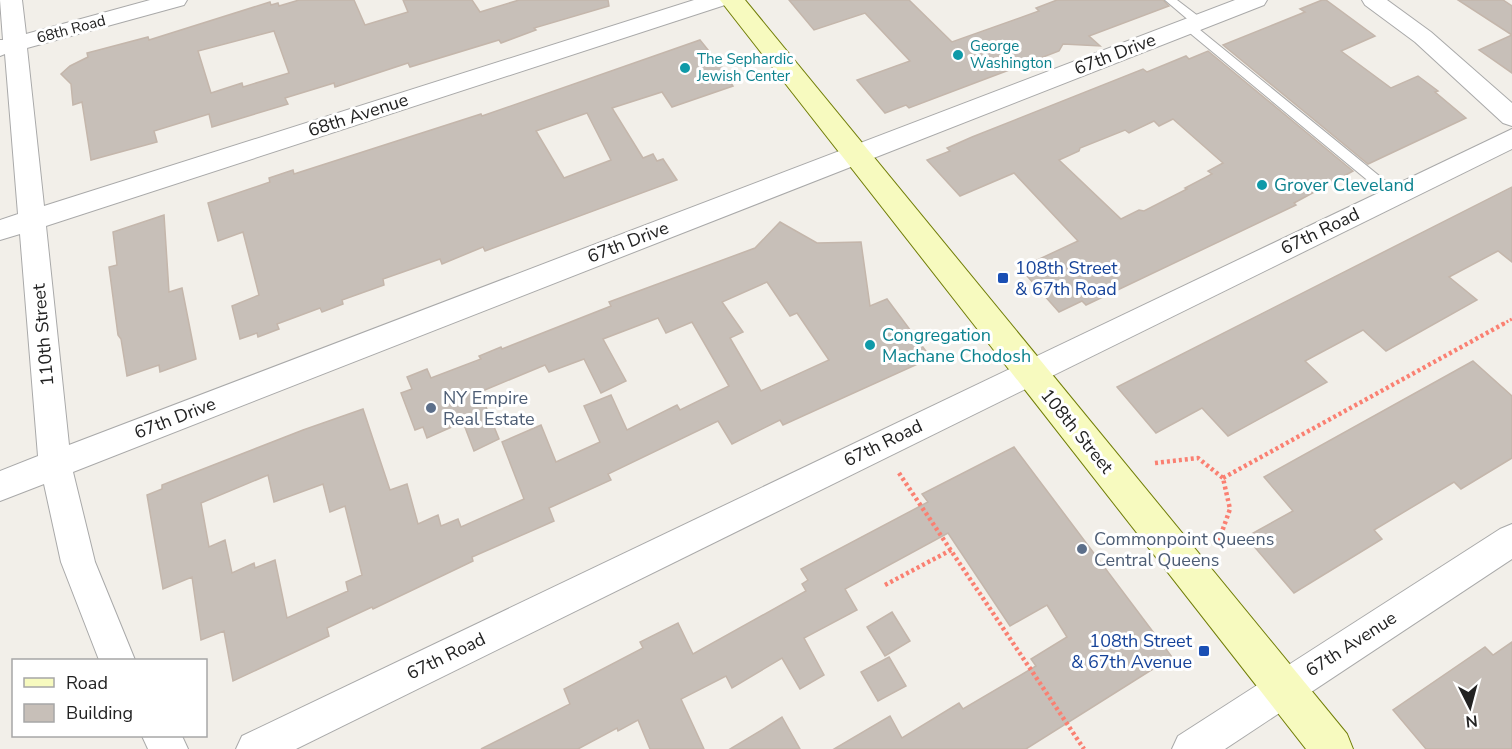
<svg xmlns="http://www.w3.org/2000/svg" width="1512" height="749" font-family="'Nunito Sans',sans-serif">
	<rect width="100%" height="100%" fill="#f2efe9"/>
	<g fill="#c7bfb8" stroke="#c4b6ab" stroke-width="1.5" fill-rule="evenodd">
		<path d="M 299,0 L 354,0 L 365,25 L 408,12 L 403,0 L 472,0 L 480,12 L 519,0 L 608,0 L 609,6 L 534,28 L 536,30 L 501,43 L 499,40 L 410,67 L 408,63 L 335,87 L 334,83 L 285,98 L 288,104 L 212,127 L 209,114 L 154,131 L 157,142 L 91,160 L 82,102 L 73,105 L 71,84 L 61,74 L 70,66 L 88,57 L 87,53 L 148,37 L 149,40 L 270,2 L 271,5 L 278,3 L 279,6 ZM 274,31 L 289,73 L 243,87 L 242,83 L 211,93 L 198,51 Z"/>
		<path d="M 789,0 L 909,0 L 952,42 L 1039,11 L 1036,8 L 1057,0 L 1163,0 L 1169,6 L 1089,36 L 1100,46 L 1063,44 L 1059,51 L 909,108 L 906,105 L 885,113 L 857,80 L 910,61 L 865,13 L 814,30 Z"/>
		<path d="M 1322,0 L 1326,0 L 1375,36 L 1341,51 L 1391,88 L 1418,76 L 1438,91 L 1435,92 L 1466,118 L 1368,164 L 1223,45 L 1305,12 L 1300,9 Z"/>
		<path d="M 1458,0 L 1503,0 L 1512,6 L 1512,73 L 1479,50 L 1512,35 Z"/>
		<path d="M 700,40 L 729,76 L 727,77 L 733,86 L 672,107 L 662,92 L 612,108 L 643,158 L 653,154 L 657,161 L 663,159 L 677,180 L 485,251 L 483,247 L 442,264 L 440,259 L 383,279 L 384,285 L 342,300 L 343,304 L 322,312 L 320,308 L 277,324 L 279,329 L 258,337 L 257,333 L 240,339 L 232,306 L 259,295 L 243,232 L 218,241 L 208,203 L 270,182 L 269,178 L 293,170 L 294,174 L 481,114 L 482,116 ZM 587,113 L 611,160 L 564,178 L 536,131 Z"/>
		<path d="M 1208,51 L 1353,171 L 1294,203 L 1296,205 L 1086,305 L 1082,301 L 1059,312 L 1020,268 L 1078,241 L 1014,173 L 960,196 L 927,160 L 950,151 L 947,148 L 972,137 L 1143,69 L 1147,72 L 1186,56 L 1189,59 ZM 1173,119 L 1223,163 L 1208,171 L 1212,174 L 1185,188 L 1187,189 L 1144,211 L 1139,210 L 1121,219 L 1059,160 L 1079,151 L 1080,148 L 1125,130 L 1129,133 L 1154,121 L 1159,126 Z"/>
		<path d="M 1512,187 L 1512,262 L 1498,251 L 1449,277 L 1477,300 L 1386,351 L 1363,330 L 1305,361 L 1327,382 L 1228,436 L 1202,408 L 1156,433 L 1117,387 Z"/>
		<path d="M 164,215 L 169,292 L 182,288 L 196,359 L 160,372 L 159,365 L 127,376 L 121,339 L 118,335 L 109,267 L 117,265 L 113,232 Z"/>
		<path d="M 780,222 L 817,243 L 861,242 L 870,306 L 887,299 L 931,358 L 783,425 L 780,420 L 732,444 L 718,421 L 608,474 L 611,480 L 549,508 L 554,521 L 472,557 L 473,561 L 373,609 L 372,607 L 327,628 L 329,636 L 233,681 L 224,631 L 201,640 L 192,577 L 163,589 L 147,495 L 162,489 L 162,485 L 303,430 L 363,409 L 390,490 L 407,484 L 418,524 L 438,515 L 441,526 L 458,519 L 461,527 L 524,499 L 502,442 L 541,425 L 556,462 L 600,442 L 584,406 L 611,395 L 627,430 L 677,405 L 680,410 L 729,386 L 692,322 L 666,333 L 658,318 L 603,339 L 626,381 L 601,393 L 584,359 L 549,372 L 545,365 L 480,392 L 499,439 L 474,451 L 463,422 L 427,438 L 423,427 L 415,430 L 401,393 L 412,389 L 407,377 L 427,369 L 431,378 L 481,359 L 479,356 L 501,347 L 502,349 L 611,306 L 609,302 L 755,248 ZM 767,282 L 790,316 L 797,313 L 829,360 L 761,391 L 730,338 L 743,332 L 722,302 ZM 268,475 L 274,502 L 323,484 L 330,512 L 345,506 L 362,575 L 346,582 L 348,591 L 287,618 L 275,560 L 255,568 L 254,563 L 232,573 L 225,540 L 209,547 L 201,503 Z"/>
		<path d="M 1473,361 L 1512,396 L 1512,458 L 1461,489 L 1454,482 L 1374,530 L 1382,539 L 1294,593 L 1246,537 L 1293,511 L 1264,477 Z"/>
		<path d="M 1014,447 L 1172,657 L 1026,749 L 834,749 L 890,716 L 902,738 L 959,703 L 963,709 L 1036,666 L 1031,659 L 1067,637 L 1047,605 L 1010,626 L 948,533 L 845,589 L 857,610 L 804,638 L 824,675 L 800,689 L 782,658 L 732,688 L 726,676 L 681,699 L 704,749 L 650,749 L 638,720 L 618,731 L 617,728 L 578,749 L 481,749 L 570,704 L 564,689 L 643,648 L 640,642 L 678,623 L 693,654 L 806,591 L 802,584 L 808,580 L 801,569 L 928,502 L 922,494 Z"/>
		<path d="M 892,612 L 910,641 L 885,656 L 867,627 Z"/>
		<path d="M 1512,642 L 1512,749 L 1426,749 L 1393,710 L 1485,647 L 1493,655 Z"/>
		<path d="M 889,657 L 906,686 L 878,701 L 861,672 Z"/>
		<path d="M 782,717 L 800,749 L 730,749 L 765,728 Z"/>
	</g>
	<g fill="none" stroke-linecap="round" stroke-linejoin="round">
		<g stroke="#a9a9a9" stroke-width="2">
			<path id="lane" d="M 1165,0 L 1177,0 L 1202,19 L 1202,25 L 1194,25 L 1399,192 L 1401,195 L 1399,198 L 1389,198 L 1185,29 L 1185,23 L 1192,23 Z"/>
		</g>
		<g stroke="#a9a9a9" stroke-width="2">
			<g id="street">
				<path d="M 0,0 L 22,0 L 26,34 L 150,0 L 187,0 L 184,5 L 27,48 L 44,206 L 694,0 L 728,0 L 725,5 L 46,226 L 69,445 L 1235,0 L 1267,0 L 1264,5 L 73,472 L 95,562 L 135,660 L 99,660 L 61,562 L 44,484 L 0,501 L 0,471 L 38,456 L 20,234 L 0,240 L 0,220 L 18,214 L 5,54 L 0,56 L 0,40 L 3,40 Z"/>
				<path d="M 1362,0 L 1387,0 L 1431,32 L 1512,103 L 1512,126 L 1503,123 L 1415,42 L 1365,5 Z"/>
				<path d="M 1512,129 L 1512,149 L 296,749 L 236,749 L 242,736 Z"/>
				<path d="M 1512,524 L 1512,559 L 1225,749 L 1172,749 L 1178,736 L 1500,529 Z"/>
				<path d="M 142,736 L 182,736 L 188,749 L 148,749 Z"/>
			</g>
		</g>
		<g stroke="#707d05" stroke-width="2">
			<path id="secondary" d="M 720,0 L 745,0 L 1347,734 L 1353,749 L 1306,749 Z"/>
		</g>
		<path stroke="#fa8072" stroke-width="3" stroke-dasharray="2 2" stroke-linecap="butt" d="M 1503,324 L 1512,319"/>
		<g stroke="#fa8072" stroke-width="4.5" stroke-dasharray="3 3" stroke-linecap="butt">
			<path d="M 1155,463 L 1198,458 L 1223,478 L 1230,509 L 1218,543"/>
			<path d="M 899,473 L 1084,749"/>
			<path d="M 1223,478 L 1505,323"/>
			<path d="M 885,585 L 951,550"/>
		</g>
		<use href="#lane" fill="#fff" fill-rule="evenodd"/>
		<use href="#street" fill="#fff" fill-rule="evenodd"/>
		<use href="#secondary" fill="#f7fabf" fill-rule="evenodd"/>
	</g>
	<g fill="#0f9aa8" stroke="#fff" stroke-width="2">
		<circle cx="958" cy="55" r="6"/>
		<circle cx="685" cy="68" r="6"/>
		<circle cx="1262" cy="185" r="6"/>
		<circle cx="870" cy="345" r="6"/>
	</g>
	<g fill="#1a4fb4" stroke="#fff" stroke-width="2">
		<rect x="997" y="272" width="12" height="12" rx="3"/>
		<rect x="1198" y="645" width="12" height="12" rx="3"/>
	</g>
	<g fill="#5c6f8a" stroke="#fff" stroke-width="2">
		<circle cx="431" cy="408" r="6"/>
		<circle cx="1082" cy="549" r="6"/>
	</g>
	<g text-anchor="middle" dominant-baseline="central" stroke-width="6" stroke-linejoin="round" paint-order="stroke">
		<g font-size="15" fill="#222" stroke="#fff">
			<text transform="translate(71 29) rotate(-15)">68th Road</text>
		</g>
		<g font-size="15" fill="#0d838f" stroke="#fff" text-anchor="start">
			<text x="970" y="46">George<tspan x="970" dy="17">Washington</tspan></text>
			<text x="697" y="59">The Sephardic<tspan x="697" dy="17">Jewish Center</tspan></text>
		</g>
		<g font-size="18" fill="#222" stroke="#fff">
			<text transform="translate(1115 54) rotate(-21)">67th Drive</text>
			<text transform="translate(358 115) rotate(-18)">68th Avenue</text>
			<text transform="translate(1320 231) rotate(-26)">67th Road</text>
			<text transform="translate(628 242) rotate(-21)">67th Drive</text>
			<text transform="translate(43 335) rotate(-95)">110th Street</text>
			<text transform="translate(175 418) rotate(-21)">67th Drive</text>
			<text transform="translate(1077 431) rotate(51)">108th Street</text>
			<text transform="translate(883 443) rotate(-26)">67th Road</text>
			<text transform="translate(1351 644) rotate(-33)">67th Avenue</text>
			<text transform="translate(446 656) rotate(-26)">67th Road</text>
		</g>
		<g font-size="18" fill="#0d838f" stroke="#fff" text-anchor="start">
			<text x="1274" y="185">Grover Cleveland</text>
			<text x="882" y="335">Congregation<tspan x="882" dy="21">Machane Chodosh</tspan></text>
		</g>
		<g font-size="18" fill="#164399" stroke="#fff" text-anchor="start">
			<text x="1015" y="268">108th Street<tspan x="1015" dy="21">&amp; 67th Road</tspan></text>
			<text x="1192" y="641" text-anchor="end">108th Street<tspan x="1192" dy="21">&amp; 67th Avenue</tspan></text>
		</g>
		<g font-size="18" fill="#4e5e75" stroke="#fff" text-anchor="start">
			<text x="443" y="398">NY Empire<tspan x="443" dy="21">Real Estate</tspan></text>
			<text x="1094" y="539">Commonpoint Queens<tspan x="1094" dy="21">Central Queens</tspan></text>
		</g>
	</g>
	<rect x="12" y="659" width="195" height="78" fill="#ffffff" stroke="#a7a7a7" stroke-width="1.5"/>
	<rect x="24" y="678" width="30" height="9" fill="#f7fabf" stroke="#a7a7a7" stroke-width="1.5"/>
	<text x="66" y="689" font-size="18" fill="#222222">Road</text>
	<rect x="24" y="704" width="30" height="18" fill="#c7bfb8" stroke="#a7a7a7" stroke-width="1.5"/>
	<text x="66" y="719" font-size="18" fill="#222222">Building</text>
	<g transform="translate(1470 707) rotate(174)" stroke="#ffffff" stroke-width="4.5" paint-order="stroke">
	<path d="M0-4.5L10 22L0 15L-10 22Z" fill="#222222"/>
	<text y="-9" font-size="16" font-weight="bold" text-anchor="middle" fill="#222222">N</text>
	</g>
</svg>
